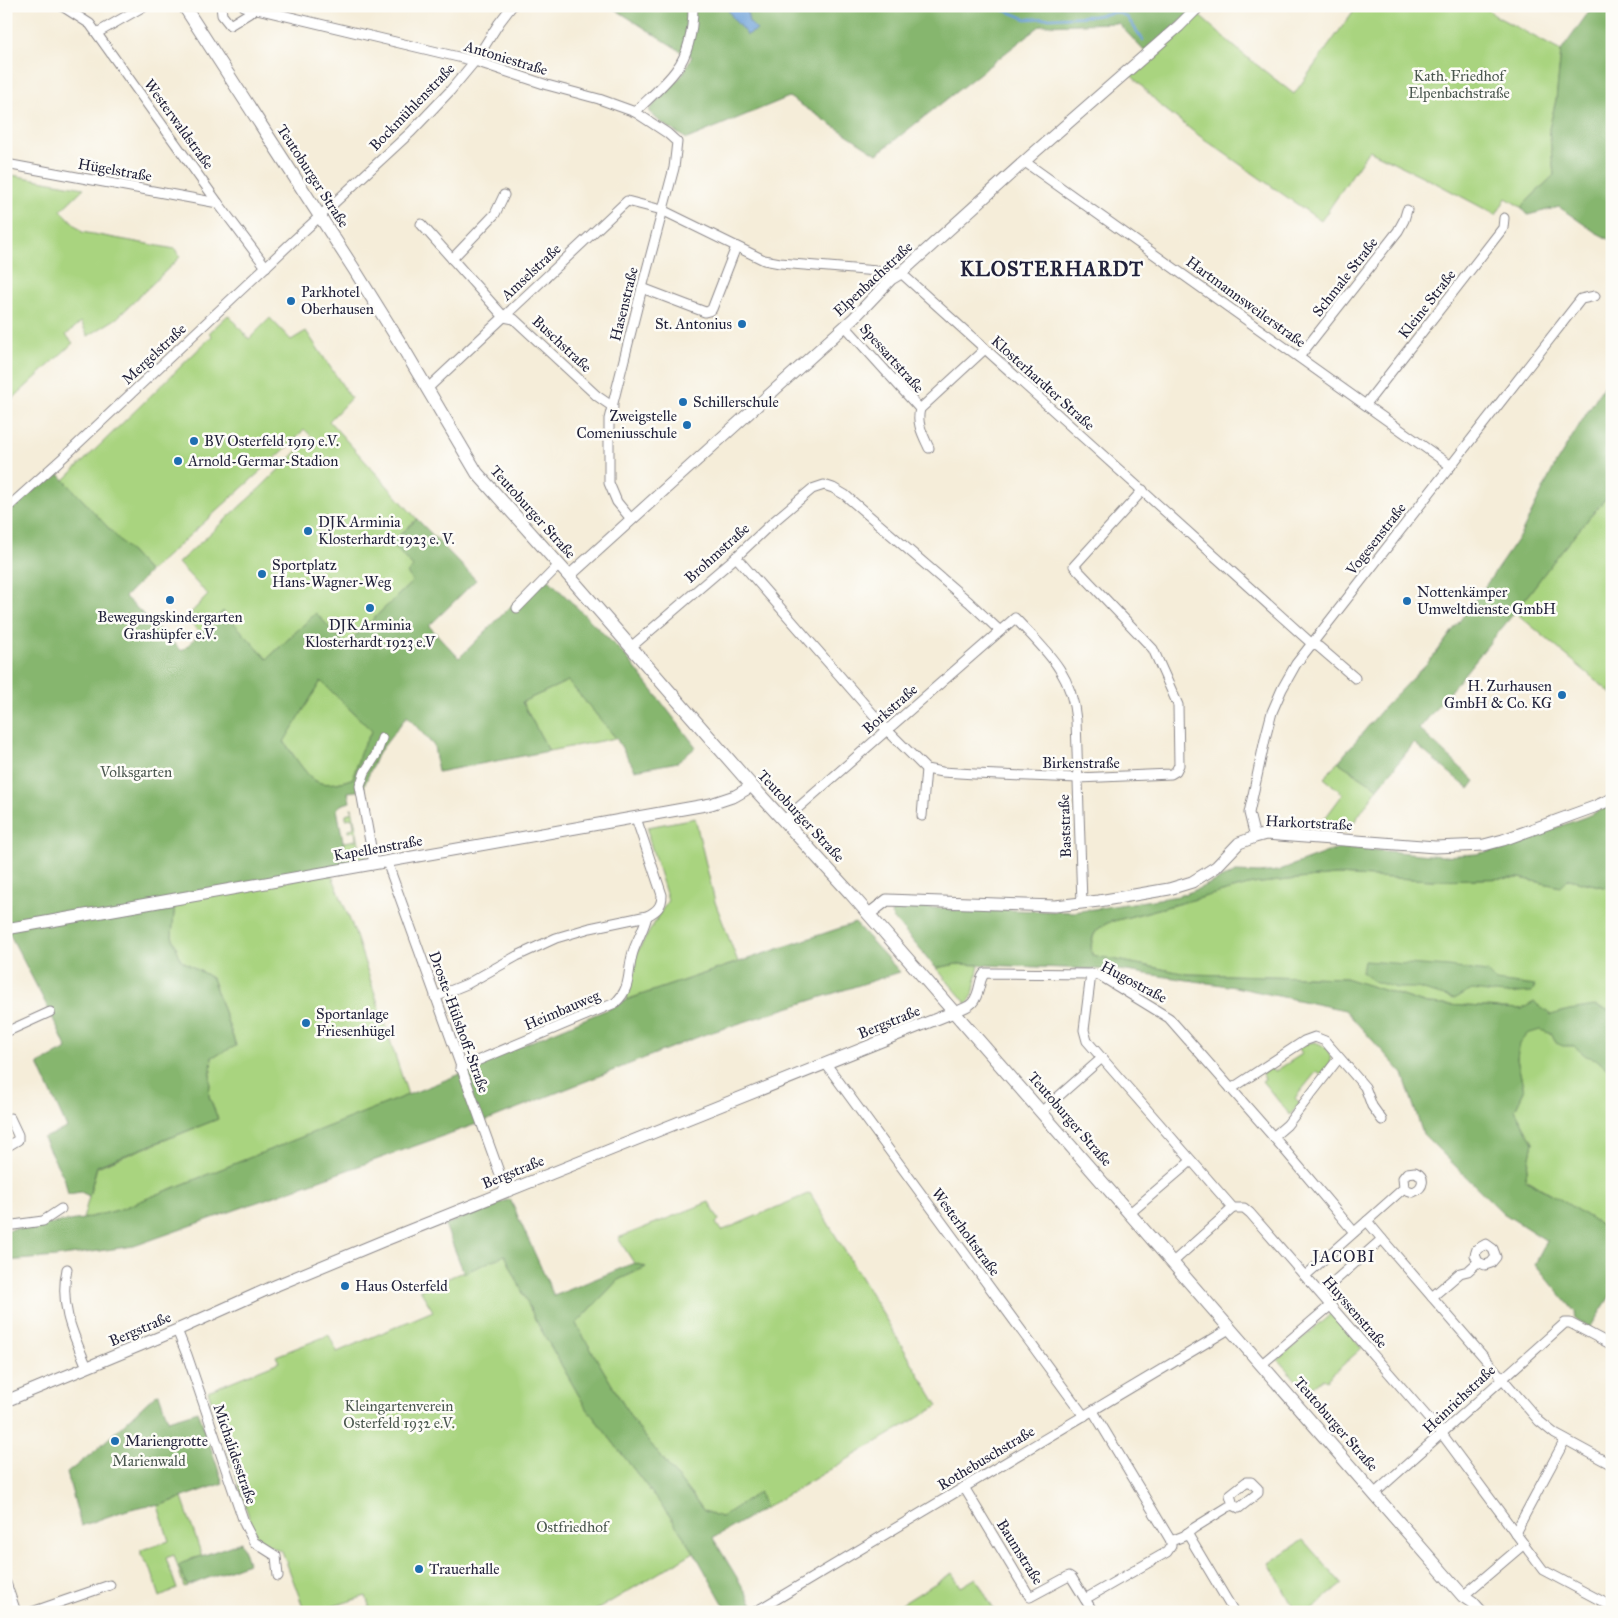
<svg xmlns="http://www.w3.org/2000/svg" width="1618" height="1618" font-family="'IM FELL Great Primer',serif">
	<rect width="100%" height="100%" fill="#fdfcf7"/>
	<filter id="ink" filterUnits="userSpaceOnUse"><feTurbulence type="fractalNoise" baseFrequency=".02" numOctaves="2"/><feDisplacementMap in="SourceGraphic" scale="10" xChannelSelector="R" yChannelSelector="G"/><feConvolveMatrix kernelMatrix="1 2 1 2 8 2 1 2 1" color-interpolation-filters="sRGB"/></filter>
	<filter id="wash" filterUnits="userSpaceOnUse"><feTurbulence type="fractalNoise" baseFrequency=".0096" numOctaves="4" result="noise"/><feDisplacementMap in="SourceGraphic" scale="20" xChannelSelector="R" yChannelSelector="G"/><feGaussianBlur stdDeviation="1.12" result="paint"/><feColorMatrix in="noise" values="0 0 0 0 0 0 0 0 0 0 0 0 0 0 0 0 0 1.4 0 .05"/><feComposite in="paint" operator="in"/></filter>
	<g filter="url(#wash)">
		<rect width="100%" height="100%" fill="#f5edd9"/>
		<g fill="#a9d47f" stroke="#667b5d">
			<path d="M 1357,6 L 1485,6 L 1494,15 L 1561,51 L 1556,100 L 1549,129 L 1554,175 L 1521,207 L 1506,198 L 1496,215 L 1434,182 L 1369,150 L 1321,221 L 1194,132 L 1161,106 L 1129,73 L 1195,12 L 1243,54 L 1294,94 Z"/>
			<path d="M 6,174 L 84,188 L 61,210 L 82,232 L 175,249 L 180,257 L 117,318 L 88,336 L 81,322 L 66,335 L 73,343 L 6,405 Z"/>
			<path d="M 228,315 L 249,339 L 270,318 L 291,340 L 306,331 L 351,398 L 329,421 L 417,519 L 391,543 L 413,567 L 413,581 L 345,646 L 316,613 L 267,659 L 223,612 L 201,633 L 186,618 L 208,595 L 178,563 L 259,489 L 312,437 L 304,429 L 294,441 L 149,572 L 64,480 L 212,336 L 209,333 Z"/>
			<path d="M 1612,491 L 1612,694 L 1515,612 L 1562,550 Z"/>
			<path d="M 321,681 L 372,731 L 361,750 L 353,778 C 345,782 327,786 318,782 C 306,777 292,752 284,741 Z"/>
			<path d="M 568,681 L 616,738 L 549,751 L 522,702 Z"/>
			<path d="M 1338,762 L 1378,788 L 1347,832 L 1317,829 L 1343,794 L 1324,778 Z"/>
			<path d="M 351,808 L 352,808 L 360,848 L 367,847 L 367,857 L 345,866 L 343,841 L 345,842 L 356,840 L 355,831 L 349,832 L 349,829 L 354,828 L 353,818 L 346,819 L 346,814 L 352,812 Z"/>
			<path d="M 695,818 L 715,902 L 738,962 L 626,1000 L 636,954 L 668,900 L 649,839 L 648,827 Z"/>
			<path d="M 331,873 L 354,930 L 408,1095 L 118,1210 L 83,1219 L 97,1167 L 218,1119 L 209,1096 L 212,1057 L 236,1045 L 212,978 L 181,960 L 172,936 L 175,902 Z"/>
			<path d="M 1335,875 L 1433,880 L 1520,878 L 1561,887 L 1569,879 L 1612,889 L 1612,1232 L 1558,1198 L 1525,1179 L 1533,1143 L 1515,1110 L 1524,1091 L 1517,1059 L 1522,1009 L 1427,1004 L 1345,978 L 1187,974 L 1092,955 C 1090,938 1094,929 1110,922 L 1252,884 Z"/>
			<path d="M 957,964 L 979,965 L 973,995 L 967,1004 L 936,968 Z"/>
			<path d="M 1314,1042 C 1324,1044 1334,1053 1329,1064 C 1328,1068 1325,1071 1322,1075 L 1317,1071 L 1295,1098 L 1300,1103 L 1290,1115 L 1262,1081 L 1265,1079 L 1262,1073 L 1270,1068 L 1274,1072 L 1302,1054 L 1299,1048 L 1308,1043 Z"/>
			<path d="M 810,1193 L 938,1406 L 765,1508 L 759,1493 L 721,1518 L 704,1511 L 635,1424 L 576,1324 L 618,1280 L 646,1267 L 634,1263 L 618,1238 L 709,1202 L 719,1220 L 716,1223 L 721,1231 Z"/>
			<path d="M 505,1254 L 535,1319 L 585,1406 L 669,1515 L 694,1552 L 593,1612 L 371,1612 L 366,1596 L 315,1612 L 305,1612 L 282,1551 L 262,1543 L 251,1530 L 249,1517 L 208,1391 L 279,1362 L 276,1356 L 329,1335 L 337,1352 L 433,1311 L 420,1290 Z"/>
			<path d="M 1332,1313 L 1362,1348 L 1326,1380 L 1323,1378 L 1306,1391 L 1278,1360 Z"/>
			<path d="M 182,1498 L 202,1556 L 187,1560 L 184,1581 L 187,1586 L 184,1587 L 174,1555 L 166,1558 L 177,1589 L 160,1597 L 150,1567 L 141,1555 L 141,1550 L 169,1541 L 158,1506 Z"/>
			<path d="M 1303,1540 L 1342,1584 L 1308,1612 L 1296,1612 L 1269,1563 Z"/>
			<path d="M 952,1573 L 961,1587 L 976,1578 L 995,1612 L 889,1612 Z"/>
		</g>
		<g fill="#86b66e" stroke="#546c54" fill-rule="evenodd">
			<path d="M 610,6 L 1183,6 L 1190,13 L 1146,53 L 1118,23 L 1041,25 L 877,154 L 789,97 L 687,139 C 675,131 657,123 649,110 L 683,74 L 692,56 L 682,52 Z"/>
			<path d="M 1593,6 L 1612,6 L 1612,158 L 1608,161 L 1612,168 L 1612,241 L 1595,232 L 1559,207 L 1528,215 L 1521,207 L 1554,175 L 1549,129 L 1556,100 L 1561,51 Z"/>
			<path d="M 1612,372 L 1612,491 L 1562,550 L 1515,612 L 1419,729 L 1475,781 L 1469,789 L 1414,743 L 1378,788 L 1338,762 L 1386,705 L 1434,656 L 1486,585 L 1521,534 L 1556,463 Z"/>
			<path d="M 56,471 L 149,572 L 125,597 L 182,651 L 223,611 L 267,659 L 316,613 L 346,645 L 413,581 L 407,573 L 413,567 L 391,543 L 417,519 L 476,580 L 429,626 L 459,658 L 543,574 L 626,656 L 696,747 L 678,762 L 635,770 L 616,738 L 568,681 L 522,702 L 549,751 L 438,772 L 434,746 L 407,716 L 377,755 L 364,786 L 364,790 L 348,792 L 350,802 L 341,805 L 337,809 L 343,841 L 345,866 L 175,902 L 172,936 L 181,960 L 212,978 L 236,1046 L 212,1057 L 209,1096 L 218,1119 L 97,1166 L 89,1196 L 81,1192 L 68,1194 L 65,1180 L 43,1138 L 67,1128 L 38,1064 L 67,1049 L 50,1012 L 6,927 L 6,515 ZM 321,681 L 372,731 L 361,750 L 353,778 C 345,782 327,786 318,782 C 307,778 292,752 284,742 Z"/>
			<path d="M 1612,805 L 1612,889 L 1569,879 L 1561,887 L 1520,878 L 1433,880 L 1335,875 L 1252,884 L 1110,922 C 1094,929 1089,938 1092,955 L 1187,974 L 1345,978 L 1427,1004 L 1522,1009 L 1534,1002 L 1551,1015 L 1569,1010 L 1595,1006 L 1612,1011 L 1612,1073 L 1596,1059 L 1586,1056 L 1574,1046 L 1563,1046 L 1556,1043 L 1552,1034 L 1540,1030 L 1527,1034 L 1519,1044 L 1517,1059 L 1524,1091 L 1515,1110 L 1533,1143 L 1525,1180 L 1558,1198 L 1612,1232 L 1612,1293 L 1590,1328 L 1576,1319 L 1575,1312 L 1535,1264 L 1547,1241 L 1503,1213 L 1423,1134 L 1403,1074 L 1345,1010 L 1235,987 L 1119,970 L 957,964 L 936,968 L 893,918 L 891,914 L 893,910 L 897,908 L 949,908 L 949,910 L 973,911 L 974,909 L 1074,912 L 1178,896 L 1193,891 L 1236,872 L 1259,873 L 1277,871 L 1341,847 L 1442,856 L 1476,854 L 1491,851 L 1514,843 L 1585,817 Z"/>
			<path d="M 855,923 L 900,972 L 703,1035 L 485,1121 L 134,1246 L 56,1257 L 6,1261 L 6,1230 L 83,1219 L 118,1210 L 468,1071 L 471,1067 L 620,1004 L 626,1000 Z"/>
			<path d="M 1364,961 L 1449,967 L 1487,972 L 1496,981 L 1535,986 L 1532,992 L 1504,994 L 1472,990 L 1454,999 L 1417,988 L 1397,988 L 1373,981 L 1362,972 Z"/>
			<path d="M 510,1199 L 554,1296 L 634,1263 L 646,1267 L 618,1280 L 576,1324 L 635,1424 L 704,1511 L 721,1517 L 759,1492 L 765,1508 L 713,1538 L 753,1604 L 740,1612 L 728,1612 L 694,1552 L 669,1515 L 585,1406 L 535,1319 L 505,1255 L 464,1273 L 445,1225 Z"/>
			<path d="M 159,1394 L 168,1420 L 198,1411 L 223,1483 L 158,1506 C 144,1501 97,1521 81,1526 L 67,1473 L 96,1450 L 155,1395 Z"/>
			<path d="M 241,1542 L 248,1563 L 187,1586 L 179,1566 L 182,1563 Z"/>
		</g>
		<path fill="#6da0d8" stroke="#48618a" d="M 727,6 L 746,6 L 749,22 L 757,30 L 747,35 C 740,26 730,17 727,6 Z"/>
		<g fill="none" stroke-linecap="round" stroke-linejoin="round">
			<path stroke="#6da0d8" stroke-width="2.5" d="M 995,6 L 1026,19 L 1093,16 L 1117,12 L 1127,17 L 1143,40"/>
		</g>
	</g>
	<g filter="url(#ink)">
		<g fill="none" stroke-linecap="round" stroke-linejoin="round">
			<g stroke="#8c888a" stroke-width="11">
				<g id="minor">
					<path d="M 62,6 L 90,24 L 218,203 L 266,267"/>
					<path d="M 221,6 L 222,15 L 230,25 L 256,9"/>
					<path d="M 244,6 L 475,61 L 547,85 L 599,99 L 635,112 C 648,99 666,84 676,70 C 690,52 693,28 693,6"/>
					<path d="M 97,33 L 144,6"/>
					<path d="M 1025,162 L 1451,466"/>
					<path d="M 6,164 L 218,203"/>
					<path d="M 421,224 L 504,317 L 514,319 L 597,396 L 613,407"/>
					<path d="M 452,259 L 495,214 L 504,195"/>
					<path d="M 642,288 L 705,312 L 709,311 L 712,309 L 736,247"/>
					<path d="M 845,326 L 920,409"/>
					<path d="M 1299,357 L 1398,231 L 1404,220 L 1407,210"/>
					<path d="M 427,389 L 627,201 L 662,210 L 764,260 L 780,263 L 901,273 L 1311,643 L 1319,647 L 1355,678"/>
					<path d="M 1366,404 L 1503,228 L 1504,218"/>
					<path d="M 929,448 C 923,435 916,423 920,409 L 985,349"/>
					<path d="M 6,509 L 68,453 L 292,242 L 411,132 L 450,91 L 475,61 L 499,23 L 512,6"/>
					<path d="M 631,519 L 617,502 L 609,483 L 609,419 L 642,288 L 674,168 L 677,142 L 667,133 L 635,112"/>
					<path d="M 736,557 L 887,730 L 926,769 L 942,772 L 975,774 L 1078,778 L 1171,774 L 1176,771 L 1179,765 L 1178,705 L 1153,649 L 1074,566 L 1143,490"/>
					<path d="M 517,608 L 559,565"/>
					<path d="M 631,647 L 736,557 L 773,522 L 812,489 L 824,485 L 833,488 L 845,495 L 969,602 L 1000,631"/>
					<path d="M 922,816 L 926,769"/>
					<path d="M 783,821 L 1015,618 C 1046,651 1072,672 1076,720 L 1082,903"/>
					<path d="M 1255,837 L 1249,813 L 1266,735 L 1272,712 L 1282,689 L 1296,664 L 1581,299 L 1595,296"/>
					<path d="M 387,862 L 506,1191"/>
					<path d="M 374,864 L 360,786 L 365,772 L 376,755 L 382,738"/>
					<path d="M 1091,974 L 1084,1030 L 1087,1041 L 1233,1208 L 1244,1208 L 1250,1213 L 1442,1434 L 1543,1570 L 1609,1605"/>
					<path d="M 435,997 L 467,984 L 517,956 L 556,938 L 590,928 L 647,916 C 657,911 662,906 662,895 L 636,818"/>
					<path d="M 954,1012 C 972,1006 976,1003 980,984 C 981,979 982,976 985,973 L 1091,974 L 1099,975 L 1169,1018 L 1284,1149 L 1354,1232"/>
					<path d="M 6,1032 L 50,1012"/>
					<path d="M 826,1064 L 1084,1416"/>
					<path d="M 460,1068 L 615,1003 C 632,988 627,972 633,952 C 637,940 644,929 647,916"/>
					<path d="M 1231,1089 L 1304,1041 L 1315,1037 L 1325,1041 L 1365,1087 L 1372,1106 L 1382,1120"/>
					<path d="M 1042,1111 L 1102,1058"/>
					<path d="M 1273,1137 L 1287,1125 L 1339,1058"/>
					<path d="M 6,1147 L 18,1140 L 18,1135 L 10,1118"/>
					<path d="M 1130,1213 L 1191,1161"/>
					<path d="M 6,1226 L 43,1221 L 61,1209"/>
					<path d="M 1382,1239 L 1539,1421 L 1555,1434 L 1612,1465"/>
					<path d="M 1173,1262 L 1233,1208"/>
					<path d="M 67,1269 C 59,1306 73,1334 87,1367"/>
					<path d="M 1305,1276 L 1367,1221"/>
					<path d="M 1321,1293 L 1382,1239 L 1367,1221 L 1404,1188 L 1407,1190 L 1413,1192 C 1424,1188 1426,1177 1415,1172 L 1407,1173 L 1403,1178 L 1404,1188"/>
					<path d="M 1432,1297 L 1460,1273 L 1468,1271 L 1478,1262 L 1485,1265 L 1491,1263 L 1496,1257 L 1493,1249 L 1486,1244 L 1477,1249 L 1475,1255 L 1478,1262"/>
					<path d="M 177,1330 L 187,1355 L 245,1525 L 254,1542 L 276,1556 L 278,1576"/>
					<path d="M 1262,1364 L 1331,1305"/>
					<path d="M 1093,1411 L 1171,1541"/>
					<path d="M 964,1487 L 1030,1597 L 1069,1576 L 1072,1578 L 1093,1612"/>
					<path d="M 1375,1493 L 1565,1323 L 1570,1323 L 1612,1345"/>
					<path d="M 1187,1533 L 1234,1612"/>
					<path d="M 1515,1533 L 1565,1440"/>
					<path d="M 6,1583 L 16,1612"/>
					<path d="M 1463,1596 L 1524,1544"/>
					<path d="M 1085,1599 L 1167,1552 L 1171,1546 L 1171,1541 L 1184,1536 L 1194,1528 L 1228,1507 L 1233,1505 L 1239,1508 L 1258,1493 L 1258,1489 L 1251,1482 L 1246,1482 L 1232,1493 L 1230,1495 L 1233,1505"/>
					<path d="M 32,1612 L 110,1585"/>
					<path d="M 755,1612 L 1231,1328"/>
				</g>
			</g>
			<g stroke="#8c888a" stroke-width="13">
				<g id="tertiary">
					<path d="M 569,576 L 854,318 L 891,279 L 901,273 L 1036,151 L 1179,26 L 1199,6"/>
					<path d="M 869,914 L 887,900 L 1055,906 L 1099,901 L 1169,889 L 1192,882 L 1216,867 L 1239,843 L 1255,837 L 1266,834 L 1435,847 L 1484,845 L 1503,840 L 1594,807 L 1612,799"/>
					<path d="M 6,929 L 711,804 L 735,796 L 752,786"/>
					<path d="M 6,1401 L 177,1330 L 277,1285 L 383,1241 L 954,1012"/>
				</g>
			</g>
			<g stroke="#8c888a" stroke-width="14">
				<path id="secondary" d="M 184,6 L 354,269 L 402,346 L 477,473 L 569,576 L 752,786 L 851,894 L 1463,1596 L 1472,1602 L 1481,1612"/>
			</g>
			<use href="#minor" stroke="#fff" stroke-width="9"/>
			<use href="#tertiary" stroke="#fff" stroke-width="11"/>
			<use href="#secondary" stroke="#fff" stroke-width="12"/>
		</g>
	</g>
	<g fill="#1f6fb2" stroke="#fdfcf7" stroke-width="2">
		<circle cx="291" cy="301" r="5"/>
		<circle cx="742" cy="324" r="5"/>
		<circle cx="683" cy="402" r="5"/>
		<circle cx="687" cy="425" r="5"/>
		<circle cx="194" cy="441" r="5"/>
		<circle cx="178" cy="461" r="5"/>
		<circle cx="308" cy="531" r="5"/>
		<circle cx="262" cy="574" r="5"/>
		<circle cx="170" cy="600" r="5"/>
		<circle cx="1407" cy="601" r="5"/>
		<circle cx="370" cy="608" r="5"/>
		<circle cx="1562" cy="695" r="5"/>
		<circle cx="306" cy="1023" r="5"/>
		<circle cx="345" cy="1286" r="5"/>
		<circle cx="115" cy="1441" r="5"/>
		<circle cx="419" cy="1569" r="5"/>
	</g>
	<g text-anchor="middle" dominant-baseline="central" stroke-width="5" stroke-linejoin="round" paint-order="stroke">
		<g font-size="15" fill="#22223b" stroke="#fdfcf7">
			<text transform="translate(506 58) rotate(17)">Antoniestraße</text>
			<text transform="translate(412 107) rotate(-46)">Bockmühlenstraße</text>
			<text transform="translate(179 124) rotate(54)">Westerwaldstraße</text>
			<text transform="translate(115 170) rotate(10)">Hügelstraße</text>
			<text transform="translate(313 176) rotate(57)">Teutoburger Straße</text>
			<text transform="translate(531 272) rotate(-43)">Amselstraße</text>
			<text transform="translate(1345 277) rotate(-52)">Schmale Straße</text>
			<text transform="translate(873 279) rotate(-43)">Elpenbachstraße</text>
			<text transform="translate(1246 302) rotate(36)">Hartmannsweilerstraße</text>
			<text transform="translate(624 304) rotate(-76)">Hasenstraße</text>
			<text transform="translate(1427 304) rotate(-52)">Kleine Straße</text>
			<text transform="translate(562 344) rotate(43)">Buschstraße</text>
			<text transform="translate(154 354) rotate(-43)">Mergelstraße</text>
			<text transform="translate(892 358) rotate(48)">Spessartstraße</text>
			<text transform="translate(1043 383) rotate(42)">Klosterhardter Straße</text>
			<text transform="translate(533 512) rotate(48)">Teutoburger Straße</text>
			<text transform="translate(1376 539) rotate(-52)">Vogesenstraße</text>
			<text transform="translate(717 553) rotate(-42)">Brohmstraße</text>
			<text transform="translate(890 709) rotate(-41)">Borkstraße</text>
			<text x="1081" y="763">Birkenstraße</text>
			<text transform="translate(801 816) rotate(47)">Teutoburger Straße</text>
			<text transform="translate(1309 823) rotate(3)">Harkortstraße</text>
			<text transform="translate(1065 826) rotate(-92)">Baststraße</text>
			<text transform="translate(378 848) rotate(-10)">Kapellenstraße</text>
			<text transform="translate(1134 982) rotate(28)">Hugostraße</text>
			<text transform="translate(562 1010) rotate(-23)">Heimbauweg</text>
			<text transform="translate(459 1022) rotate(70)">Droste-Hülshoff-Straße</text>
			<text transform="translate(889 1022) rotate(-22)">Bergstraße</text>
			<text transform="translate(1070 1119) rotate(49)">Teutoburger Straße</text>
			<text transform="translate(513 1172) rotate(-22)">Bergstraße</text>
			<text transform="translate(966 1232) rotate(54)">Westerholtstraße</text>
			<text transform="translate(1355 1312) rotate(49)">Huyssenstraße</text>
			<text transform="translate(140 1329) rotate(-23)">Bergstraße</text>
			<text transform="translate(1459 1399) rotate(-43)">Heinrichstraße</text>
			<text transform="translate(1336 1424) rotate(49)">Teutoburger Straße</text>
			<text transform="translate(235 1454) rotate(71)">Michalidesstraße</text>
			<text transform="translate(986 1458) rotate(-31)">Rothebuschstraße</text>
			<text transform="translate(1020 1552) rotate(58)">Baumstraße</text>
		</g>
		<g font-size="15" fill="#4a574f" stroke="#fdfcf7">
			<text x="1459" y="76">Kath. Friedhof<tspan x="1459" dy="17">Elpenbachstraße</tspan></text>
			<text x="136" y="772">Volksgarten</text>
			<text x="399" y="1406">Kleingartenverein<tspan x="399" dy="17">Osterfeld 1932 e.V.</tspan></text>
			<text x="149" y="1461">Marienwald</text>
			<text x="572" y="1527">Ostfriedhof</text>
		</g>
		<g font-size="15" fill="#22223b" stroke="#fdfcf7" text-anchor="start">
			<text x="301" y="292">Parkhotel<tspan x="301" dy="17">Oberhausen</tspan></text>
			<text x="732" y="324" text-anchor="end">St. Antonius</text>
			<text x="693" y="402">Schillerschule</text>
			<text x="677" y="416" text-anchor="end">Zweigstelle<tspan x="677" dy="17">Comeniusschule</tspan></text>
			<text x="204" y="441">BV Osterfeld 1919 e.V.</text>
			<text x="188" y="461">Arnold-Germar-Stadion</text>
			<text x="318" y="522">DJK Arminia<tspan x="318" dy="17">Klosterhardt 1923 e. V.</tspan></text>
			<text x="272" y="565">Sportplatz<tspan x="272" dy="17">Hans-Wagner-Weg</tspan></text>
			<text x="1417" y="592">Nottenkämper<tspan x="1417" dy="17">Umweltdienste GmbH</tspan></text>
			<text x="170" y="617" text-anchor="middle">Bewegungskindergarten<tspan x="170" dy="17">Grashüpfer e.V.</tspan></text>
			<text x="370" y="625" text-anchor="middle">DJK Arminia<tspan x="370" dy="17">Klosterhardt 1923 e.V</tspan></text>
			<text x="1552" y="686" text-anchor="end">H. Zurhausen<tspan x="1552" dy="17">GmbH &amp; Co. KG</tspan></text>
			<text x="316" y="1014">Sportanlage<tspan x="316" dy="17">Friesenhügel</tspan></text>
			<text x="355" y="1286">Haus Osterfeld</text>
			<text x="125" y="1441">Mariengrotte</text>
			<text x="429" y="1569">Trauerhalle</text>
		</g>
		<g font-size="16" letter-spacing="1" fill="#22223b" stroke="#fdfcf7">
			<text x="1344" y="1256">JACOBI</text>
		</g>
		<g font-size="20" font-weight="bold" letter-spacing="1" fill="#22223b" stroke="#fdfcf7">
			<text x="1052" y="269">KLOSTERHARDT</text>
		</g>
	</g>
	<rect width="1618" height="1618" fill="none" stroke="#fdfcf7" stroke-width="25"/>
</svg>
